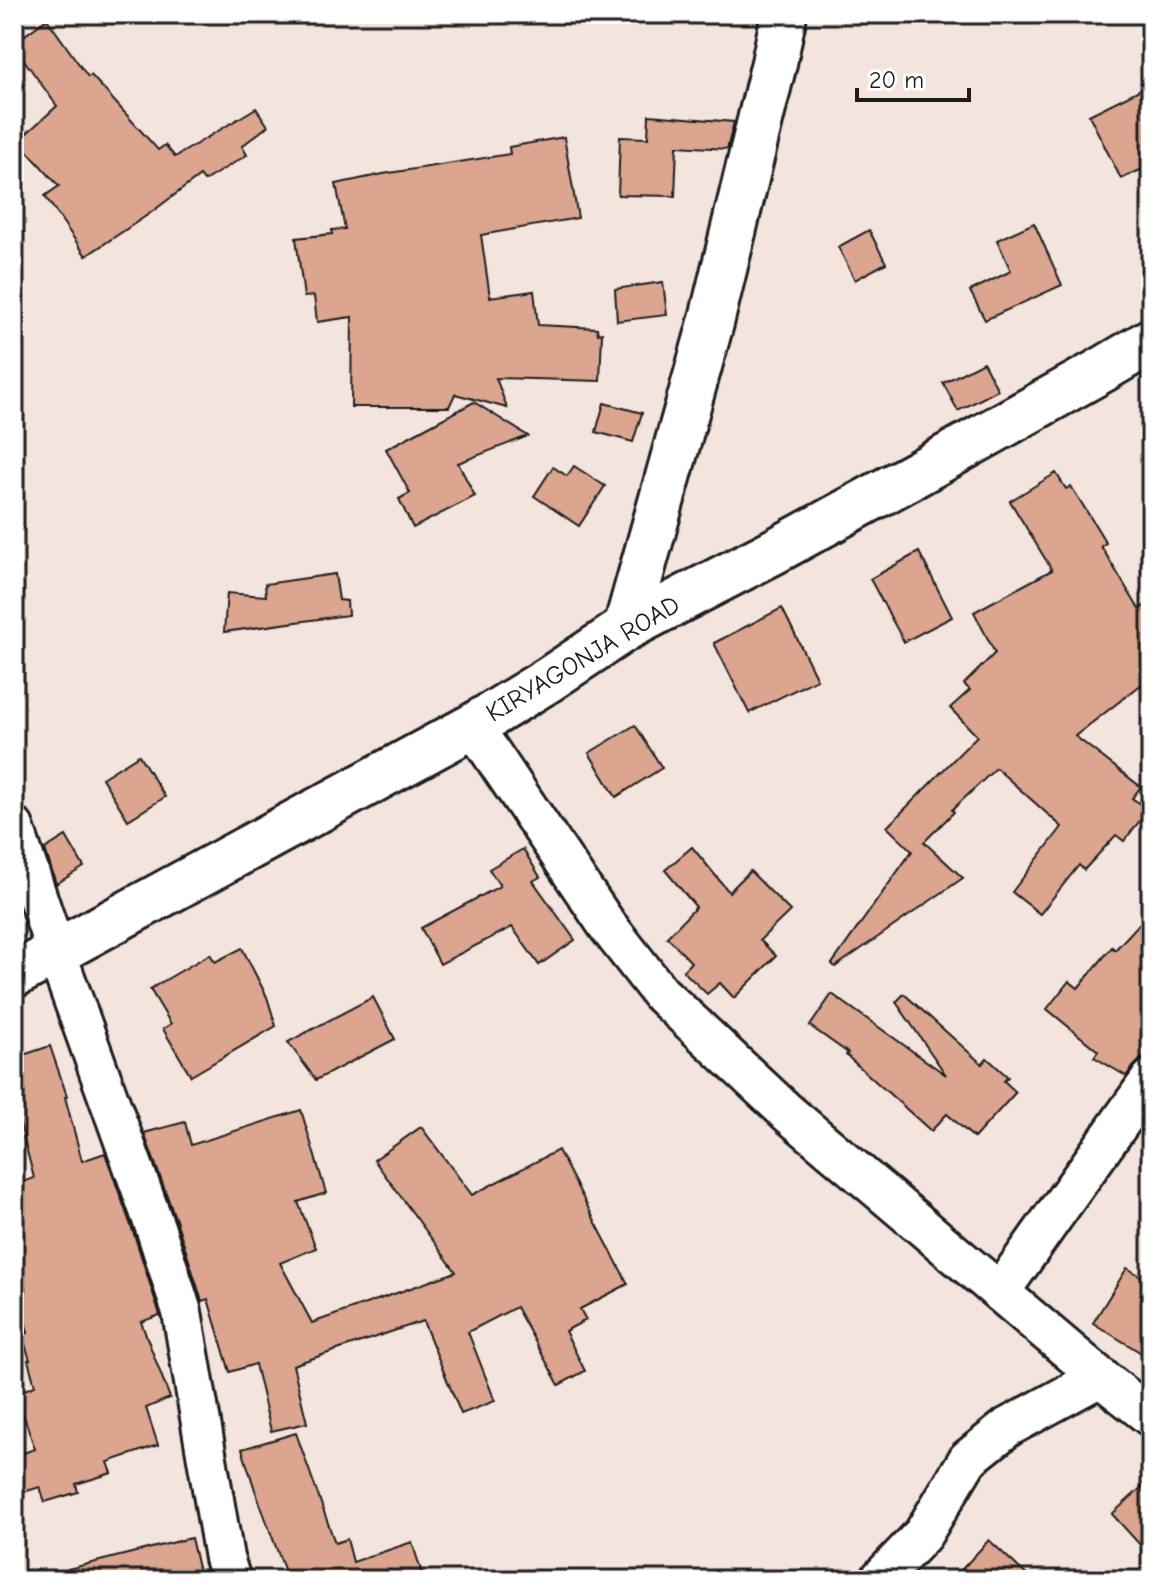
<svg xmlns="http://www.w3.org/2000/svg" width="1165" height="1594" font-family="'Comic Neue',sans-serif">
	<rect width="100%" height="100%" fill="#f4e4de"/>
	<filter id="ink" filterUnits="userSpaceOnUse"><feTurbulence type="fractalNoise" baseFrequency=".0125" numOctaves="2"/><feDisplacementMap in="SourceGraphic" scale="16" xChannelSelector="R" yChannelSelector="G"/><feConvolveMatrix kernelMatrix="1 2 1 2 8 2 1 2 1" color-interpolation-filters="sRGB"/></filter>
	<g filter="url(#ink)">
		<g fill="#dba590" stroke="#1c1c1c" stroke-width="2">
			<path d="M 47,19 L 88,77 L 91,75 L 158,150 L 165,145 L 175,157 L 256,108 L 268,126 L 242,146 L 247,155 L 204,181 L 200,176 L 149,214 L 86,256 L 45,196 L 59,186 L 18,141 L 57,106 L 14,46 L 14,43 Z"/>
			<path d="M 1151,84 L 1151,165 L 1121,179 L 1089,115 Z"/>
			<path d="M 649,115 L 734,122 L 727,149 L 677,146 L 675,196 L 618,195 L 620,137 L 648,138 Z"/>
			<path d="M 564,137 L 578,218 L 481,235 L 490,297 L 534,291 L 538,325 L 597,328 L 598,334 L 602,333 L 600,381 L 496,378 L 507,408 L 455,394 L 449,407 L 351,407 L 352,317 L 317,322 L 314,296 L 304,297 L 296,238 L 332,234 L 332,230 L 345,229 L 336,184 L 383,174 L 510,154 L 509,147 Z"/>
			<path d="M 1034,223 L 1062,285 L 985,320 L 970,291 L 1011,271 L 997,240 Z"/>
			<path d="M 869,230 L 886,263 L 855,280 L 838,247 Z"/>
			<path d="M 663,282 L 667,315 L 617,321 L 615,289 Z"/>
			<path d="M 983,362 L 998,390 L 958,411 L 943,383 Z"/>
			<path d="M 474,402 L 528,436 L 458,463 L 475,496 L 413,528 L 399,499 L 410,493 L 386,449 Z"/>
			<path d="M 604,403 L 642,413 L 633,442 L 596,432 Z"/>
			<path d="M 574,466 L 605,486 L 579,526 L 534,496 L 553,467 L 567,476 Z"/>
			<path d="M 1056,473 L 1066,489 L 1071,486 L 1089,515 L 1106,543 L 1101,546 L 1139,609 L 1151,602 L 1151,677 L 1075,736 L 1141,787 L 1132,798 L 1148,810 L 1124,841 L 1116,835 L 1084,870 L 1079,865 L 1040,914 L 1012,892 L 1062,827 L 996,768 L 952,810 L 954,812 L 924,842 L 963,878 L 835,967 L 832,964 L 912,851 L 887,827 L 977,736 L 950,708 L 970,690 L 964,684 L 995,653 L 974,612 L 1052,570 L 1010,501 Z"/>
			<path d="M 919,552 L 952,617 L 904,642 L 870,579 Z"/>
			<path d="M 335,574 L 339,600 L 347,601 L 348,615 L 224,632 L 227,593 L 266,596 L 265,584 Z"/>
			<path d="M 782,608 L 817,679 L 749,713 L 714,643 Z"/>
			<path d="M 635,725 L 662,768 L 616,797 L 589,753 Z"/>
			<path d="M 139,755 L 165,797 L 128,820 L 102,778 Z"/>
			<path d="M 66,836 L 84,867 L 56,884 L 45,849 Z"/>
			<path d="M 692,847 L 729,892 L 750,871 L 790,911 L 760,940 L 776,956 L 734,998 L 720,983 L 707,994 L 683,971 L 691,962 L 667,937 L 696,907 L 665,870 Z"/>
			<path d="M 523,849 L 540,877 L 533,881 L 575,940 L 539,965 L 512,927 L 440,964 L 421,928 L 500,886 L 489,869 Z"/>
			<path d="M 1151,911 L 1151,1054 L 1148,1058 L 1141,1059 L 1134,1066 L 1126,1076 L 1094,1057 L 1098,1051 L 1047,1009 L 1069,981 L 1078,988 L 1112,947 L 1115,950 Z"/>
			<path d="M 242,948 L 267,997 L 276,1026 L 191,1076 L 163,1029 L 171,1024 L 150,989 L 210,954 L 215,962 Z"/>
			<path d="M 832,994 L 946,1075 L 896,1002 L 904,994 L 982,1064 L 987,1058 L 1008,1077 L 1004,1081 L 1016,1092 L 974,1138 L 947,1114 L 931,1131 L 846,1055 L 848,1053 L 810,1026 Z"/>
			<path d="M 373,997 L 395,1039 L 316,1080 L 288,1042 Z"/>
			<path d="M 50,1046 L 67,1096 L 65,1097 L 82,1161 L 105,1153 L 135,1237 L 160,1315 L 141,1322 L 170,1398 L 146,1408 L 158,1445 L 108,1462 L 112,1473 L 76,1484 L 78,1492 L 45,1502 L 40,1487 L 14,1495 L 14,1456 L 35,1449 L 16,1393 L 35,1386 L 28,1360 L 30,1360 L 22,1335 L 28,1333 L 18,1293 L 26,1291 L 14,1255 L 14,1185 L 34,1178 L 14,1101 L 14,1058 Z"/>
			<path d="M 301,1110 L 326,1193 L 298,1202 L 316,1248 L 280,1263 L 312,1323 L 456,1272 L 374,1160 L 421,1127 L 472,1195 L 558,1150 L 628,1284 L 580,1309 L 586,1320 L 565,1331 L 585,1371 L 559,1385 L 516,1307 L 468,1332 L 495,1401 L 461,1414 L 423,1321 L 293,1365 L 307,1423 L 271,1431 L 255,1364 L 230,1372 L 208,1299 L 202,1301 L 177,1223 L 144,1133 L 185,1122 L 191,1145 Z"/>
			<path d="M 1127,1268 L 1151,1282 L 1151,1359 L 1093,1323 Z"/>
			<path d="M 296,1433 L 335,1543 L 347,1539 L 353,1562 L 412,1542 L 424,1580 L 288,1580 L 255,1490 L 242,1449 Z"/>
			<path d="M 1151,1479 L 1151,1557 L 1112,1514 Z"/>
			<path d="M 191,1538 L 199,1572 L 170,1580 L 69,1580 L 68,1569 Z"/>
			<path d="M 989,1540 L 1032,1580 L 952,1580 Z"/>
		</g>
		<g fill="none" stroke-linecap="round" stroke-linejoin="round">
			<g stroke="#1c1c1c" stroke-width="44">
				<g id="minor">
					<path d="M 473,726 L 607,925 L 660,993 L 788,1113 L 1100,1377 L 1151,1417"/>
					<path d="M 14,827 L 56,952 L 156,1230 L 182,1312 L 224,1558 L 231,1580"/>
					<path d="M 1000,1292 L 1151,1079"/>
					<path d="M 879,1580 L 923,1534 L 968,1459 L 1008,1427 L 1100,1377"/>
				</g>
			</g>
			<g stroke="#1c1c1c" stroke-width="50">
				<g id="tertiary">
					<path d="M 626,628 L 711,323 L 774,63 L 784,14"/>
					<path d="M 14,975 L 473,726 L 548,680 L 626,628 L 773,552 L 916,474 L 1102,370 L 1151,341"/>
				</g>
			</g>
			<use href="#minor" stroke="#fff" stroke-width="38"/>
			<use href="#tertiary" stroke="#fff" stroke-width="44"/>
		</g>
	</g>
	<g text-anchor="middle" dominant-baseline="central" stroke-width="8" stroke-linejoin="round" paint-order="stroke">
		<g font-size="26" fill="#1c1c1c" stroke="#fff">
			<text transform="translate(583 659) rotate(-31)">KIRYAGONJA ROAD</text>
		</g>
	</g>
	<rect width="1165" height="1594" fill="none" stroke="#fff" stroke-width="48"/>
	<rect x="24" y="24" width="1117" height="1546" fill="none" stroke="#1c1c1c" stroke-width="3" filter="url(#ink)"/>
	<path d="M857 88v12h112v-12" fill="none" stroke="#1c1c1c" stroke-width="4"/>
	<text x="869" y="88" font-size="24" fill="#1c1c1c" stroke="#ffffff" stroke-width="6" paint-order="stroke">20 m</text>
</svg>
